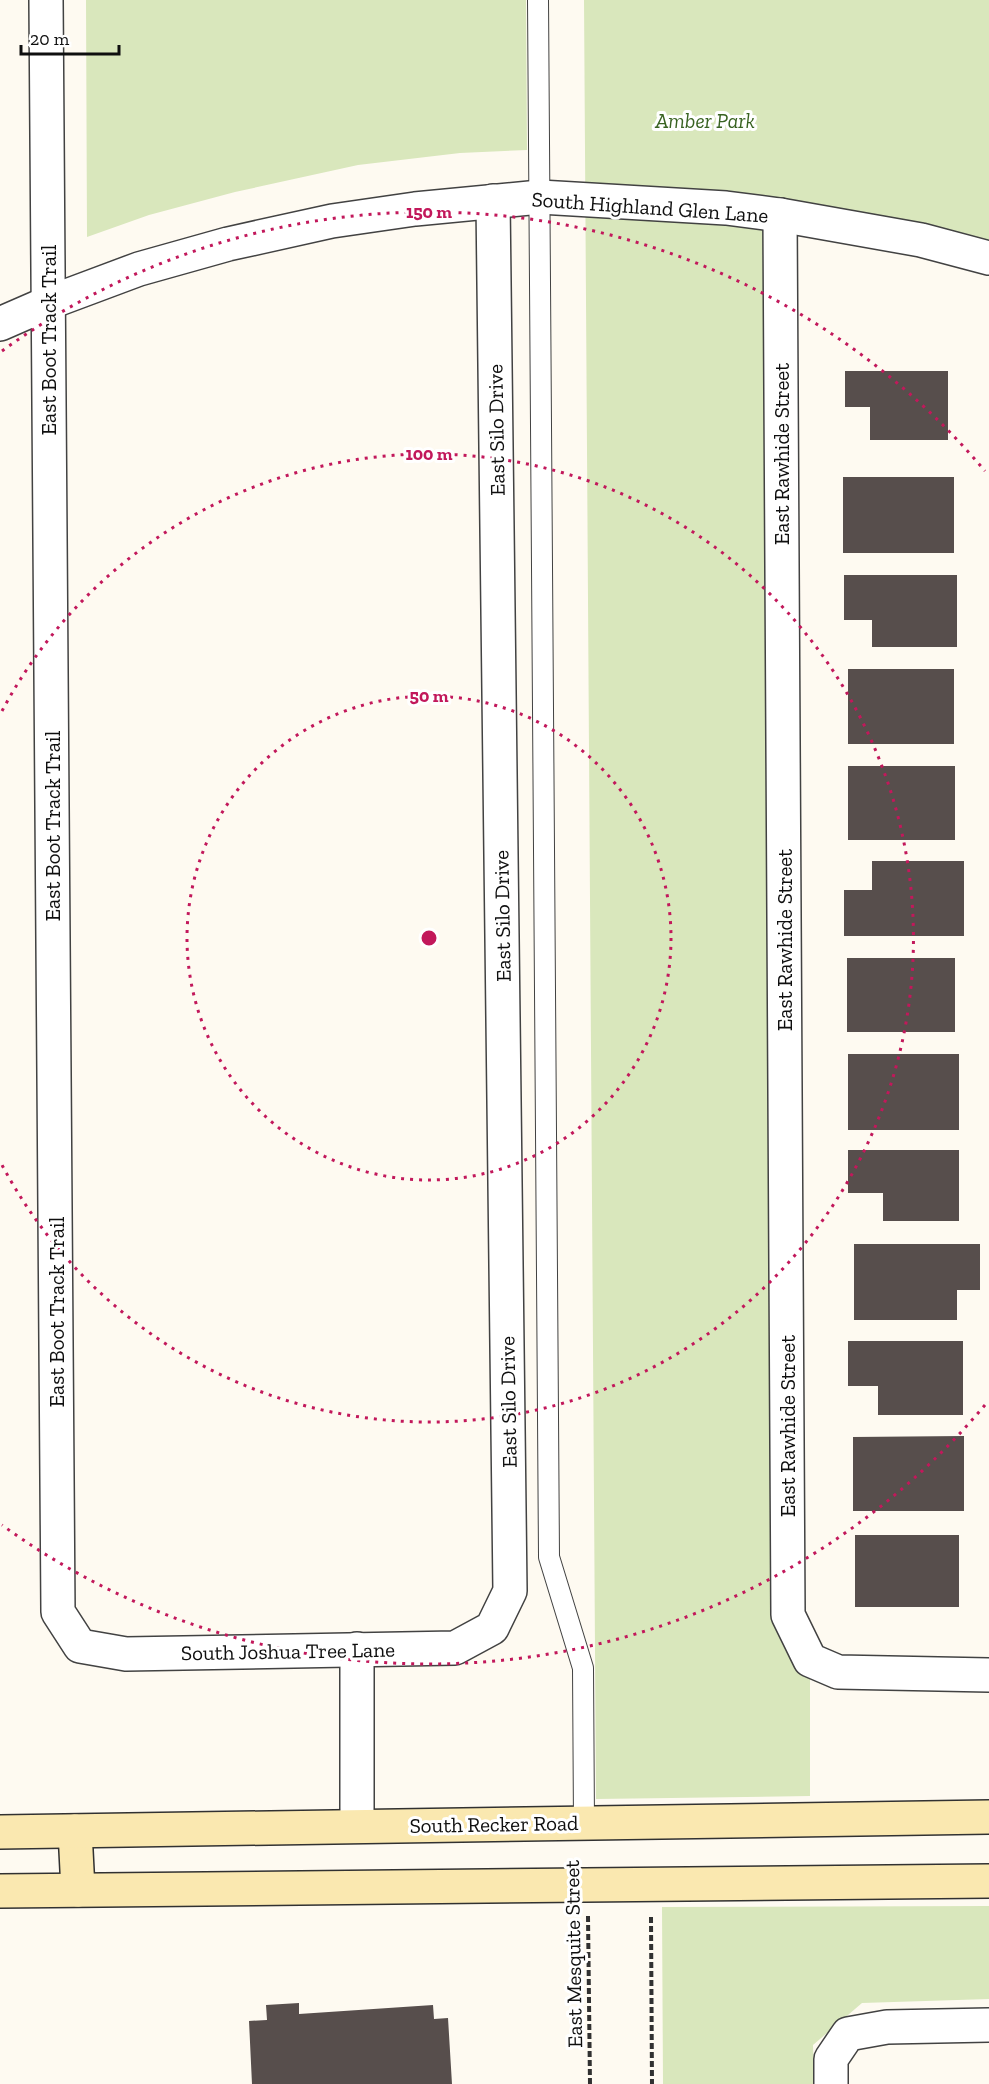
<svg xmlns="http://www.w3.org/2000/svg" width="989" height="2084" font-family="'Zilla Slab',serif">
	<rect width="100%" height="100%" fill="#fefaf1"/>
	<g fill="#d9e7bc">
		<path d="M 86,0 L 526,0 L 527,150 L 460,153 L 358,165 L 235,192 L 149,215 L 87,237 Z"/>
		<path d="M 584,0 L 989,0 L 989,258 L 780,215 L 788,1615 L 810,1660 L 810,1796 L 596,1799 Z"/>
		<path d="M 989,1906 L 989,1999 L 862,2003 L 813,2045 L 814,2084 L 663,2084 L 662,1907 Z"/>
	</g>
	<g fill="#574e4c">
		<path d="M 845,371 L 948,371 L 948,440 L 870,440 L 870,407 L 845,407 Z"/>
		<rect x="843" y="477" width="111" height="76"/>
		<path d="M 844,575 L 957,575 L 957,647 L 872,647 L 872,620 L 844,620 Z"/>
		<rect x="848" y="669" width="106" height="75"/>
		<rect x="848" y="766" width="107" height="74"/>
		<path d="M 872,861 L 964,861 L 964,936 L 844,936 L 844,890 L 872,890 Z"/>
		<rect x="847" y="958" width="108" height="74"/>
		<rect x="848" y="1054" width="111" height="76"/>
		<path d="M 848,1150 L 959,1150 L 959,1221 L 883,1221 L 883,1193 L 848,1193 Z"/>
		<path d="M 854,1244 L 980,1244 L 980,1290 L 957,1290 L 957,1320 L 854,1320 Z"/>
		<path d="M 848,1341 L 963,1341 L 963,1415 L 878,1415 L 878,1386 L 848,1386 Z"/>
		<path d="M 964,1436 L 964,1511 L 853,1511 L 853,1437 Z"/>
		<rect x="855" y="1535" width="104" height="72"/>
		<path d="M 299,2003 L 299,2014 L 433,2005 L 434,2019 L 448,2018 L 452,2084 L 252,2084 L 249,2021 L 267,2020 L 266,2005 Z"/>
	</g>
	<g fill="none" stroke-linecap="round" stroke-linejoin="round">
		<g stroke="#424242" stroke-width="22">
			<path id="lane" d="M 538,0 L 549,1557 L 583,1668 L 584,1823"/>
		</g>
		<g stroke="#424242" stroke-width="36">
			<g id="street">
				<path d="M 46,0 L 58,1612 L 80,1646 L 126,1654 L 455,1648 L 492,1628 L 510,1591 L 493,201"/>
				<path d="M 780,215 L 788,1615 L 810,1660 L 838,1672 L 989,1675"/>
				<path d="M 0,324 L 48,303 L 139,269 L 228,244 L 332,221 L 415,209 L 540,197 L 726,208 L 780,215 L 921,240 L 989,258"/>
				<path d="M 357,1649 L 357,1826"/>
				<path d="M 831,2084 L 831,2059 L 848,2034 L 887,2027 L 989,2025"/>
			</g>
		</g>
		<g stroke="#313131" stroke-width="36">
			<g id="secondary">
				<path d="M 75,1831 L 78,1890"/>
				<path d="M 0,1832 L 989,1817"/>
				<path d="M 0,1891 L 989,1881"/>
			</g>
		</g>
		<g stroke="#313131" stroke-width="4" stroke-dasharray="6 3" stroke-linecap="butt">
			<path d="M 588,1916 L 590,2084"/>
			<path d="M 651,1917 L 652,2084"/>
		</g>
		<use href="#lane" stroke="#fff" stroke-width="20"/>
		<use href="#street" stroke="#fff" stroke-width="33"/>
		<use href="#secondary" stroke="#fae8b0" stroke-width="33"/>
	</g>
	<g fill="none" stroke="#c2185b" stroke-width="3" stroke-dasharray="3 6">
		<circle cx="429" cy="938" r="242"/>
		<path d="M2 711A484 484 0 1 1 2 1165"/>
		<path d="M985 1405A726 726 0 0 1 2 1525M2 351A726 726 0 0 1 985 471"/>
	</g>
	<g text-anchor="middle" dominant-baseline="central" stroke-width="6" stroke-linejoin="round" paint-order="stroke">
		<g font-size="21" font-style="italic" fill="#396322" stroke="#fff">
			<text x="705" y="120">Amber Park</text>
		</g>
		<g font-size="21" fill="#0f0f0f" stroke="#fff">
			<text transform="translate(650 207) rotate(4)">South Highland Glen Lane</text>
			<text transform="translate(48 340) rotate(-90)">East Boot Track Trail</text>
			<text transform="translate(496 430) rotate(-91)">East Silo Drive</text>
			<text transform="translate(781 454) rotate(-90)">East Rawhide Street</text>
			<text transform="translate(52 826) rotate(-90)">East Boot Track Trail</text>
			<text transform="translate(502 916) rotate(-91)">East Silo Drive</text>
			<text transform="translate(784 940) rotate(-90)">East Rawhide Street</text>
			<text transform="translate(56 1312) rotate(-90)">East Boot Track Trail</text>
			<text transform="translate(508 1402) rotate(-91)">East Silo Drive</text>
			<text transform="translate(787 1426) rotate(-90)">East Rawhide Street</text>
			<text transform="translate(288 1651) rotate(-1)">South Joshua Tree Lane</text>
			<text transform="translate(494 1824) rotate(-1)">South Recker Road</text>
			<text transform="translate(573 1954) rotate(-91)">East Mesquite Street</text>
		</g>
	</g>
	<circle cx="429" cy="938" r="9" fill="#c2185b" stroke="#fff" stroke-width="3"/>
	<g font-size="18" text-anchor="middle" font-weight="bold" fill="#c2185b" stroke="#fff" stroke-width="6" stroke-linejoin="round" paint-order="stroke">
		<text x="429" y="218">150 m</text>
		<text x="429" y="460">100 m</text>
		<text x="429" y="702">50 m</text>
	</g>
	<path d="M21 45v9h98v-9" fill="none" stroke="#0f0f0f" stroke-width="3"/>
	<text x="30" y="45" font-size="18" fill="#0f0f0f" stroke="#ffffff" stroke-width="4.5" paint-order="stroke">20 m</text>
</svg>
